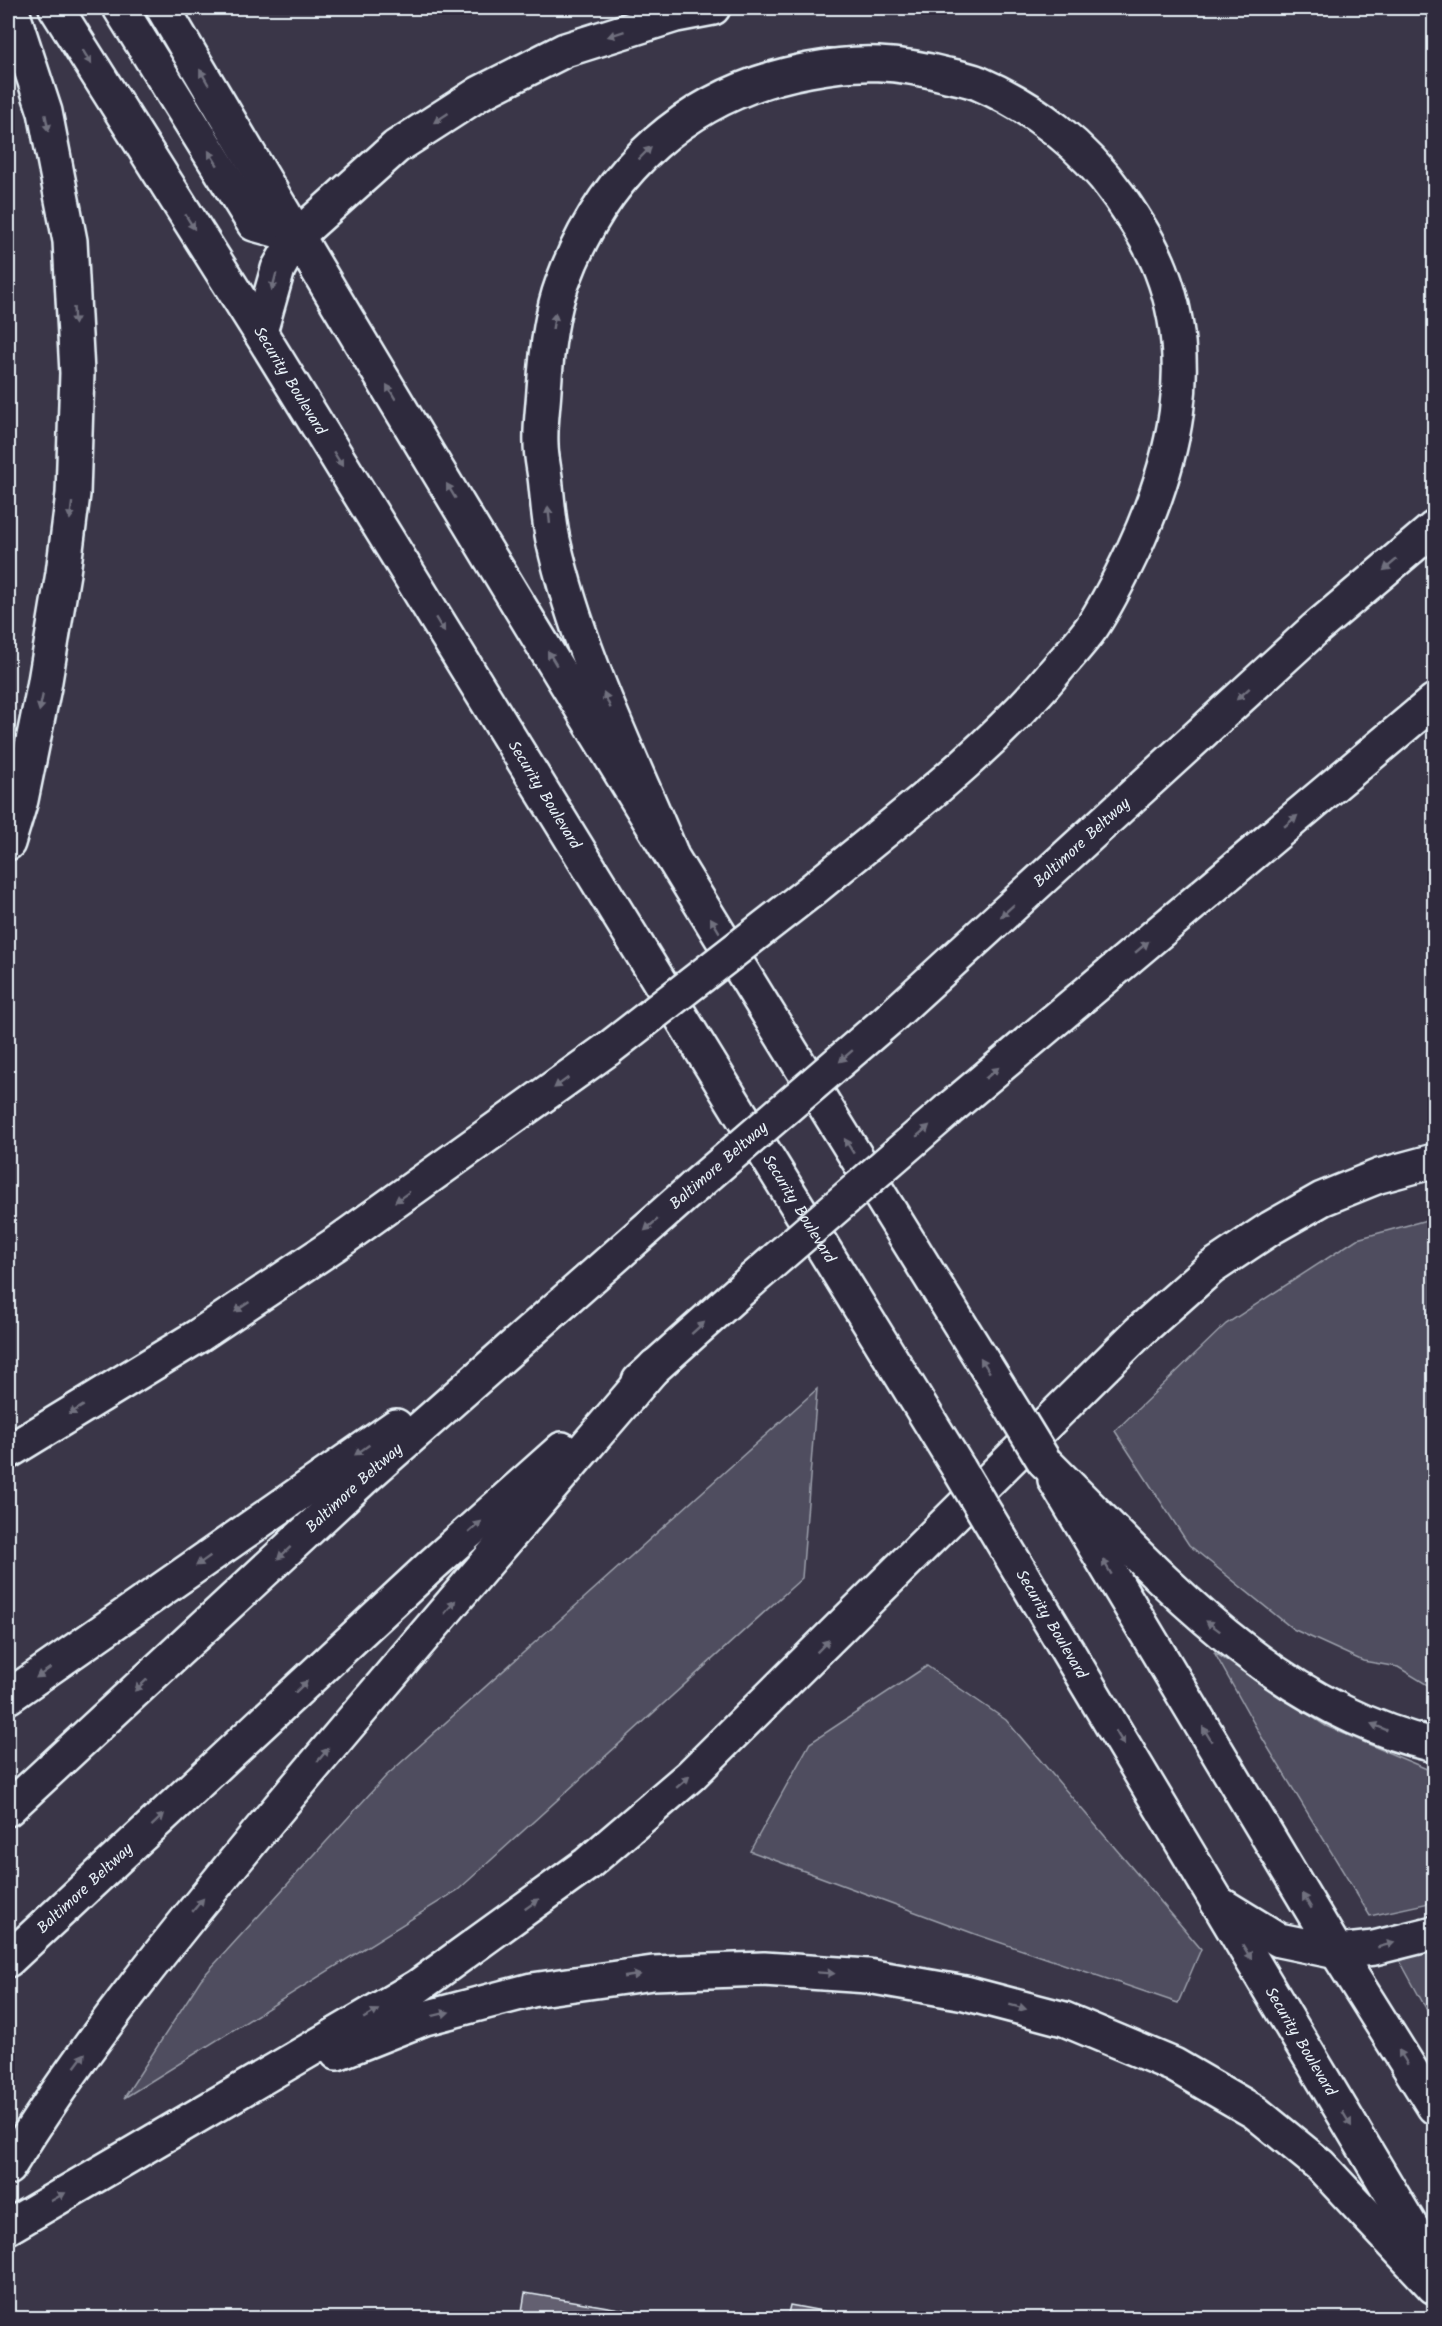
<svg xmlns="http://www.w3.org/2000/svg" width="1442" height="2326" font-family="Kalam,sans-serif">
	<rect width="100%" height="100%" fill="#3a3648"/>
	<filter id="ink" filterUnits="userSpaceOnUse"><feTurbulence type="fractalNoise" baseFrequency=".0167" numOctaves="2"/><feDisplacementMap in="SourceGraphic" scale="12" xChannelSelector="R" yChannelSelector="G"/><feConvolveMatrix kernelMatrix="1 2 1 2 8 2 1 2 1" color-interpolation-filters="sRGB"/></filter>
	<g filter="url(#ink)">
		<g fill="#504e5f" stroke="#9ca0ac" stroke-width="1.5">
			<path d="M 1434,1218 L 1434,1689 L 1398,1667 L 1363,1661 L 1293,1629 L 1189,1545 L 1115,1431 L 1226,1324 L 1357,1239 Z"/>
			<path d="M 817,1389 L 802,1578 L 458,1890 L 124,2098 L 201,1979 L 386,1776 Z"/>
			<path d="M 1214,1652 L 1326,1726 L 1434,1772 L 1434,1902 L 1370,1916 L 1261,1736 Z"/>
			<path d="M 927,1666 L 1006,1720 L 1201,1949 L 1178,2003 L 975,1934 L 750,1851 L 810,1743 Z"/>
			<path d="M 1434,1948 L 1434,2023 L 1400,1961 Z"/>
		</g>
		<g fill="#636171" stroke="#e8f1f8" stroke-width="1.5">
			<path d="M 525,2293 L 673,2318 L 521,2318 Z"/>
			<path d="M 790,2305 L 860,2318 L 787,2318 Z"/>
		</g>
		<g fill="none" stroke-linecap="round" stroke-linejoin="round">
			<g stroke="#e8f1f8" stroke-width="38">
				<g id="major">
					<path id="s1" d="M 56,8 L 260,332 L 959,1469"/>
					<path d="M 120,8 L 254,224 L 297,236"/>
					<path d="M 163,8 C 440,481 727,949 1016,1415"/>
					<path d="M 1055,1480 L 1337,1952 L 1434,2107"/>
					<path id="s2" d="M 987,1516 L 1434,2265"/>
				</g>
			</g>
			<g stroke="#e8f1f8" stroke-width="38">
				<g id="highway">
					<path d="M 260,332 L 278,269 L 297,236 L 396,147 L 480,93 L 565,50 L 676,15 L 713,8"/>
					<path d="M 8,843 L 21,800 L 44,687 L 63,573 L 73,494 L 77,373 L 70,241 L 45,112 L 11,8"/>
					<path d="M 670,851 C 627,749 577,648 553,540 C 549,522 548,504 546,486 C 545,472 541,458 541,444 C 540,426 543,408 544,390 C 546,359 551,313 562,284 C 603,171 689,92 809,70 C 859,60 898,62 947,75 C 957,77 968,79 978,83 C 1034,107 1084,146 1119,196 C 1135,219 1151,244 1161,270 C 1198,365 1174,463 1133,551 C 1121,576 1108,603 1092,627 C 1082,641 1069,655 1058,668 C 987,754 897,820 811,891"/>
					<path id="s3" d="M 890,1018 L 1315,629 L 1434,528"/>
					<path d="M 948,1110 L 1434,701"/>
					<path d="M 639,1381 L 752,1280"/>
					<path d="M 8,1452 L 198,1336 L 334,1245 L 608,1049"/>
					<path d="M 1044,1461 C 1158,1574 1271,1707 1434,1745"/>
					<path d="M 8,1697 L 396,1426"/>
					<path id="s4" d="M 8,1809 L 362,1480 L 694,1187"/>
					<path d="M 1217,1902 L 1279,1940 L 1337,1952 L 1374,1948 L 1434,1933"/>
					<path id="s5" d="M 8,1960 L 433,1564 L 562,1449"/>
					<path d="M 337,2053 L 425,2018 L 532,1990 L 653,1973 L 764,1969 L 868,1976 L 965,1993 L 1064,2019 L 1174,2065 L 1255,2112 L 1320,2165 L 1434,2287"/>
					<path d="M 8,2168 C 87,2039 185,1921 282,1804 C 405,1657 530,1512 655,1366"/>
					<path d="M 8,2227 L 417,1987 L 587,1864 L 691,1775 L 1139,1332 L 1211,1268 L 1271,1228 L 1322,1199 L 1379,1176 L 1434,1161"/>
				</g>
			</g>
			<use href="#major" stroke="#2f2a3d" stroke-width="33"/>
			<use href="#highway" stroke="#2f2a3d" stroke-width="33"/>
			<g stroke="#e8f1f8" stroke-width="38" stroke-linecap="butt">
				<g id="major-bridge">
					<path d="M 1016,1415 L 1044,1461"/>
					<path d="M 959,1469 L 987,1516"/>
				</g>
			</g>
			<g stroke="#e8f1f8" stroke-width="38" stroke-linecap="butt">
				<g id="highway-bridge">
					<path d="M 608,1049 L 811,891"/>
					<path d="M 694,1187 L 890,1018"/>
					<path d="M 752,1280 L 948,1110"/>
				</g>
			</g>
			<use href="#major-bridge" stroke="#2f2a3d" stroke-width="33"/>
			<use href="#highway-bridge" stroke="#2f2a3d" stroke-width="33"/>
		</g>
		<defs><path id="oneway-solid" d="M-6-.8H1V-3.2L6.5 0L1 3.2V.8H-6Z" transform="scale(1.5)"/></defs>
		<g fill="#70707e">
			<use href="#oneway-solid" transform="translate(616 34) rotate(162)"/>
			<use href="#oneway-solid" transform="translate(87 57) rotate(58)"/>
			<use href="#oneway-solid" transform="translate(204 77) rotate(-120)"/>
			<use href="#oneway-solid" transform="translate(441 118) rotate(147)"/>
			<use href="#oneway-solid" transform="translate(47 123) rotate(79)"/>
			<use href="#oneway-solid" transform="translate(645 153) rotate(-45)"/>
			<use href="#oneway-solid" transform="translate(213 158) rotate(-122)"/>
			<use href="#oneway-solid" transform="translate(190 222) rotate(58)"/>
			<use href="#oneway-solid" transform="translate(274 282) rotate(105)"/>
			<use href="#oneway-solid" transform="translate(74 316) rotate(87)"/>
			<use href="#oneway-solid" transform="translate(554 321) rotate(-80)"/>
			<use href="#oneway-solid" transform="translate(391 392) rotate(-121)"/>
			<use href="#oneway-solid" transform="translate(338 459) rotate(58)"/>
			<use href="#oneway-solid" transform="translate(451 491) rotate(-121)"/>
			<use href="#oneway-solid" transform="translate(71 511) rotate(97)"/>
			<use href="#oneway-solid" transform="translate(549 515) rotate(-96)"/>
			<use href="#oneway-solid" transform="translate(1390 565) rotate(140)"/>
			<use href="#oneway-solid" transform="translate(440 625) rotate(58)"/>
			<use href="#oneway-solid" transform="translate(552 658) rotate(-121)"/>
			<use href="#oneway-solid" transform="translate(1243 694) rotate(138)"/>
			<use href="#oneway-solid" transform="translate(607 700) rotate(-113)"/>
			<use href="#oneway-solid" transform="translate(41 703) rotate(102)"/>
			<use href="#oneway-solid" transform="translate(1291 821) rotate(-40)"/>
			<use href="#oneway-solid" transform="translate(1007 911) rotate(138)"/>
			<use href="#oneway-solid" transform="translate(715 925) rotate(-121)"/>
			<use href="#oneway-solid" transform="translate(1142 947) rotate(-40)"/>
			<use href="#oneway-solid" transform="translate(846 1056) rotate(139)"/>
			<use href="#oneway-solid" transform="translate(992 1073) rotate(-40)"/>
			<use href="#oneway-solid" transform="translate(561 1083) rotate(144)"/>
			<use href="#oneway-solid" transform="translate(923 1131) rotate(-41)"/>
			<use href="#oneway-solid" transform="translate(849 1146) rotate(-122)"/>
			<use href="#oneway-solid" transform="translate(402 1197) rotate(145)"/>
			<use href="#oneway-solid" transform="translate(651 1225) rotate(139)"/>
			<use href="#oneway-solid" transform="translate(242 1307) rotate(146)"/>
			<use href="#oneway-solid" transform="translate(698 1328) rotate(-42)"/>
			<use href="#oneway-solid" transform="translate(985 1365) rotate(-122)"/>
			<use href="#oneway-solid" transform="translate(76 1410) rotate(149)"/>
			<use href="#oneway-solid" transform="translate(362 1450) rotate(145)"/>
			<use href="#oneway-solid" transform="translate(475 1527) rotate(-42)"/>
			<use href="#oneway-solid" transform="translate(284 1553) rotate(137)"/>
			<use href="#oneway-solid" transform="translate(203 1561) rotate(145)"/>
			<use href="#oneway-solid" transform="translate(1107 1567) rotate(-121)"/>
			<use href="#oneway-solid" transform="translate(450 1607) rotate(-50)"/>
			<use href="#oneway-solid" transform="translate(1213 1626) rotate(-143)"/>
			<use href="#oneway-solid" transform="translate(823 1646) rotate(-45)"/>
			<use href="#oneway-solid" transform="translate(43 1673) rotate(145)"/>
			<use href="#oneway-solid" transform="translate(141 1685) rotate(137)"/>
			<use href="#oneway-solid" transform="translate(301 1687) rotate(-43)"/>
			<use href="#oneway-solid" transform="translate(1379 1727) rotate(-158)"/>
			<use href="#oneway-solid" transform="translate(1207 1734) rotate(-121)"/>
			<use href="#oneway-solid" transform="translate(1120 1738) rotate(59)"/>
			<use href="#oneway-solid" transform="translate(323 1755) rotate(-50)"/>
			<use href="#oneway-solid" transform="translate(683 1782) rotate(-41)"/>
			<use href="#oneway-solid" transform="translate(158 1820) rotate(-43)"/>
			<use href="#oneway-solid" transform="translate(1307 1901) rotate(-121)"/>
			<use href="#oneway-solid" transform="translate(532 1904) rotate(-36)"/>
			<use href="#oneway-solid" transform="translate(198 1905) rotate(-50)"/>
			<use href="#oneway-solid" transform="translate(1386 1945) rotate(-15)"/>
			<use href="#oneway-solid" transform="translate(1247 1952) rotate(59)"/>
			<use href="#oneway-solid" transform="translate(826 1973) rotate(4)"/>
			<use href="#oneway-solid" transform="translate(632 1976) rotate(-8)"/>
			<use href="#oneway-solid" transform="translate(1018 2007) rotate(15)"/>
			<use href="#oneway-solid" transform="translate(371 2014) rotate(-30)"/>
			<use href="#oneway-solid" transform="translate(441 2014) rotate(-14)"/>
			<use href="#oneway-solid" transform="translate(1403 2057) rotate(-122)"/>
			<use href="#oneway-solid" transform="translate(80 2060) rotate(-53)"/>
			<use href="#oneway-solid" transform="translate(1347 2119) rotate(59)"/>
			<use href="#oneway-solid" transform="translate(58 2197) rotate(-30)"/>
		</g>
	</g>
	<g text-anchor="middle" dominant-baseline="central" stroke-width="4.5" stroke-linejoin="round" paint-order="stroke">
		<g font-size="16" fill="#e8f1f8" stroke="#2f2a3d">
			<text stroke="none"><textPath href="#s1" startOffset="440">Security Boulevard</textPath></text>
			<text stroke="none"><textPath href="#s1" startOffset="926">Security Boulevard</textPath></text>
			<text stroke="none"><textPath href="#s3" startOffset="260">Baltimore Beltway</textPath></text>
			<text transform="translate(719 1166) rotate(-41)">Baltimore Beltway</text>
			<text stroke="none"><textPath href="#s1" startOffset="1412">Security Boulevard</textPath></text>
			<text stroke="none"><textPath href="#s4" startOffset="472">Baltimore Beltway</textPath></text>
			<text stroke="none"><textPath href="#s2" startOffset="126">Security Boulevard</textPath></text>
			<text stroke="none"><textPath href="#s5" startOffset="105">Baltimore Beltway</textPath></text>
			<text stroke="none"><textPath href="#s2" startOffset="612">Security Boulevard</textPath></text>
		</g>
	</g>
	<rect width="1442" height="2326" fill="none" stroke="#2f2a3d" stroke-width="30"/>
	<rect x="15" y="15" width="1412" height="2296" fill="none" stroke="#e8f1f8" stroke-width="2" filter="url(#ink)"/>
</svg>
